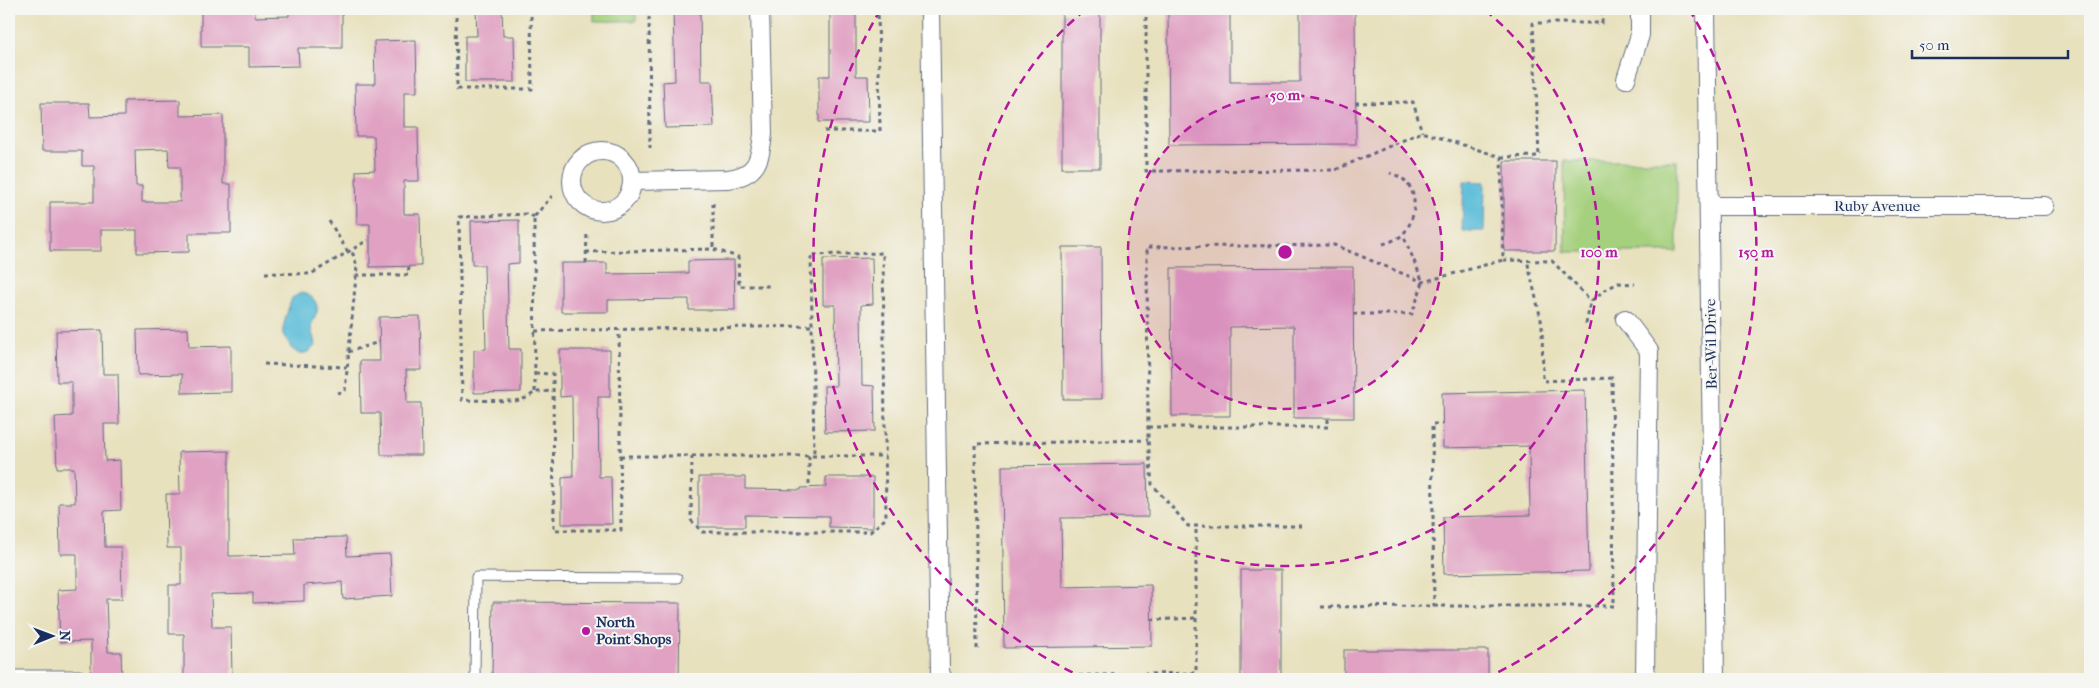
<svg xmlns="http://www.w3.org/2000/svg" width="2099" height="688" font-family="'IM FELL French Canon',serif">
	<rect width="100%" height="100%" fill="#f6f6f2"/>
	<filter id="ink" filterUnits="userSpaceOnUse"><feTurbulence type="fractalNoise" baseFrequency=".02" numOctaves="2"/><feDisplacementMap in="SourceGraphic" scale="10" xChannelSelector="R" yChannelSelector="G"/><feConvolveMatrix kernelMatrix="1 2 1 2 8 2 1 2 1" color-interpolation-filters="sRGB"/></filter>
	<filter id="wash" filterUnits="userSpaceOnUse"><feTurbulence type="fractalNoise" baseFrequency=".0096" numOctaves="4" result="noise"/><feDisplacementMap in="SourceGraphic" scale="20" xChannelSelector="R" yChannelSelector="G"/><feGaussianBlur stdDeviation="1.12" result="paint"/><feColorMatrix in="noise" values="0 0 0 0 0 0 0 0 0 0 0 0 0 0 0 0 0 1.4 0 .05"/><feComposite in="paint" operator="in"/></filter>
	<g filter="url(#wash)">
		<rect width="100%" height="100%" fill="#e8e1be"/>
		<g fill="#a5d07d" stroke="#60806e">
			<rect x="594" y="9" width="42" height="12"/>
			<path d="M 1564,161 L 1677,161 L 1677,252 L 1565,252 Z"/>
		</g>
		<g fill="#59bcd8" stroke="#3a769b">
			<path d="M 1464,181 L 1485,182 L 1484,231 L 1462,231 Z"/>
			<path d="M 301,293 C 310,293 319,302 317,312 C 316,317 312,321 311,327 C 311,333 315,339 315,346 L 309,352 L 299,354 L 291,348 C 289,342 286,340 283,334 C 281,330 290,303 292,298 Z"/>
		</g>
		<g id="blocks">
			<g fill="#e0a1c2" fill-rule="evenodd">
				<path d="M 201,9 L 255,9 L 255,17 L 289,16 L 289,9 L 342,9 L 342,48 L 298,48 L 299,66 L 249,67 L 249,47 L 201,47 Z"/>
				<path d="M 476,9 L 502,9 L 503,36 L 514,36 L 515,82 L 465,82 L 465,36 L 477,36 Z"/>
				<path d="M 673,9 L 700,9 L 701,81 L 712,81 L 714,127 L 665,128 L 663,82 L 675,81 Z"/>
				<path d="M 830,9 L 856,9 L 856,76 L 868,76 L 869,122 L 819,122 L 819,76 L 830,76 Z"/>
				<path d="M 1168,9 L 1230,9 L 1230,82 L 1300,82 L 1300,9 L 1355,9 L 1356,144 L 1169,145 Z"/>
				<rect x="1062" y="13" width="38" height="155"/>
				<path d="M 416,40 L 417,92 L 404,92 L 404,127 L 418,127 L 419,181 L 404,181 L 404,214 L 420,214 L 421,266 L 370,267 L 370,224 L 357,224 L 356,171 L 375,170 L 374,136 L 356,136 L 355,84 L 375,84 L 374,41 Z"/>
				<path d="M 180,100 L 180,116 L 223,115 L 223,184 L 231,184 L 231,233 L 189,233 L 189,252 L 137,253 L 137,230 L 101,230 L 101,251 L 50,251 L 50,202 L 94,202 L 94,166 L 82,166 L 82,151 L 42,151 L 41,103 L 89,103 L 90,117 L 124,116 L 124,101 ZM 168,149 L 169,167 L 180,167 L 180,202 L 142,202 L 142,186 L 136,186 L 135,150 Z"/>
				<path d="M 1504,161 L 1556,161 L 1555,251 L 1504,251 Z"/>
				<path d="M 519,220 L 519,263 L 507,264 L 509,349 L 521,349 L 521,392 L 474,393 L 474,350 L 486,349 L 484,265 L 472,265 L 471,221 Z"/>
				<path d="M 1062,247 L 1101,247 L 1102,399 L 1063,399 Z"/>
				<path d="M 872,258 L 873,304 L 861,305 L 862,385 L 874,386 L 875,431 L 825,432 L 824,386 L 836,386 L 835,305 L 823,305 L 823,259 Z"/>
				<path d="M 734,260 L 735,310 L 689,310 L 689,299 L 608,300 L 608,312 L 561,312 L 561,263 L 607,263 L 607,274 L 688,273 L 688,261 Z"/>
				<path d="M 1353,267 L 1354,418 L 1294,418 L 1294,326 L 1230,327 L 1230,416 L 1172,416 L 1171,268 Z"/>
				<path d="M 420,316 L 421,370 L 406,370 L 407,403 L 421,403 L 422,455 L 381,455 L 380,413 L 361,413 L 360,361 L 380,361 L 379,317 Z"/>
				<path d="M 188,329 L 189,347 L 231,346 L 231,392 L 182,393 L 182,374 L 138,375 L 137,330 Z"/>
				<path d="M 102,330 L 103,374 L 118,374 L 119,424 L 104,424 L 105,461 L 120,460 L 121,510 L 104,511 L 105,547 L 121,547 L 122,599 L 106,599 L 108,652 L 121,652 L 122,679 L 91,679 L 91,641 L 60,642 L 58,590 L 77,589 L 77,554 L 60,554 L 59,503 L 75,503 L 74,468 L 57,468 L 55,417 L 72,416 L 72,382 L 57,382 L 56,331 Z"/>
				<path d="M 560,350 L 610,350 L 610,397 L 598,397 L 599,477 L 611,477 L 612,524 L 562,524 L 562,478 L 573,477 L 572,396 L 560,397 Z"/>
				<path d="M 1585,390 L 1589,571 L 1444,574 L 1443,517 L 1530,515 L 1529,446 L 1443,448 L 1442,393 Z"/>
				<path d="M 229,451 L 229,556 L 295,555 L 294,538 L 346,537 L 347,556 L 390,554 L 392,596 L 343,599 L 342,582 L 304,585 L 304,601 L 253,603 L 253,593 L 211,594 L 212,627 L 231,627 L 232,678 L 184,679 L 184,634 L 169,634 L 169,585 L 181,585 L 181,548 L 167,548 L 166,494 L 180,494 L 179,452 Z"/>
				<path d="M 1147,464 L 1148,517 L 1061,518 L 1062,587 L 1151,585 L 1152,646 L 1004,648 L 1002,466 Z"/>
				<path d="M 699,477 L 745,477 L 745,489 L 801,490 L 801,488 L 826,487 L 826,477 L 873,477 L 873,528 L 829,527 L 829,516 L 745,515 L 745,527 L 699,527 Z"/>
				<rect x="1241" y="570" width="40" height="109"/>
				<path d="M 493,602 L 680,603 L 679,679 L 492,679 Z"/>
				<rect x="1344" y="650" width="144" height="29"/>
			</g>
		</g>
	</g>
	<g filter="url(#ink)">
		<use href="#blocks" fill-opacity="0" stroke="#636d80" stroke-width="1"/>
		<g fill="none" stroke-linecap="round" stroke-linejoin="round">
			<g stroke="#636d80" stroke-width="11">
				<g id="lane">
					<path d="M 9,675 L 80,675"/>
					<path d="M 475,679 L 476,577 L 677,578"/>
				</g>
			</g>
			<g stroke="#636d80" stroke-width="20">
				<g id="street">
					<path d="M 930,9 L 940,672 L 943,679"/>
					<path d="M 1706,9 L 1715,679"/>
					<path d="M 1626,79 L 1640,35 L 1640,9"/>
					<circle cx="602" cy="181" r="30"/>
					<path d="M 632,181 L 728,179 C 757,175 760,161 763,134 L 760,9"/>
					<path d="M 1709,206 L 2045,206"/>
					<path d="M 1625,319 L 1649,351 L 1645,679"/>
				</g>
			</g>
			<g stroke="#636d80" stroke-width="3" stroke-dasharray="4 4" stroke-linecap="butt">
				<path d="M 456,9 L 457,89 L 532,89 L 531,9"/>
				<path d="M 649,9 L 650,148"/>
				<path d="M 1146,9 L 1146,171 L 1335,170 L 1422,132 L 1501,157 L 1503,260 L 1552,261 L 1591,301"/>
				<path d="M 1355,103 L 1413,102 L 1422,132"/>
				<path d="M 824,131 L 880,131 L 878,9"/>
				<path d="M 1501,157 L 1539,156 L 1533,23 L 1602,23 L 1602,9"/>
				<path d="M 713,203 L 713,249"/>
				<path d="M 534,217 L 529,214 L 459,217 L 462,400 L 515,401 L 527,398 L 535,392 L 553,391"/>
				<path d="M 329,221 L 348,252 L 353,254 L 357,266 L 345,391 L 338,393"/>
				<path d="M 1383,244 C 1390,242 1399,239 1404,233 C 1416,218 1419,193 1404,180 C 1401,176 1394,175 1390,173"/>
				<path d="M 586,252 L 713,249 L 738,257 L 739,286 L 770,286"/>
				<path d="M 586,263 L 587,231"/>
				<path d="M 265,273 L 311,274 L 368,240"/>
				<path d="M 356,275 L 408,275 L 409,266"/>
				<path d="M 1353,314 L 1412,314 L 1423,282 L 1403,235"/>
				<path d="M 1586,324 L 1591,301 L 1605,290 L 1618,283 L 1635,284"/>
				<path d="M 535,331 L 811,326"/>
				<path d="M 348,352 L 379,342"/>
				<path d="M 264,364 L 347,367"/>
				<path d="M 535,373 L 553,374 L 554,530 L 621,530 L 619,330"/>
				<path d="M 535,392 L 534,217 L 552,196"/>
				<path d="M 1148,427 L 1328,427 L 1328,418"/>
				<path d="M 620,456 L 885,456"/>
				<path d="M 692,456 L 691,520 L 702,532 L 870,532 L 886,518 L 883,253 L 811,255 L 814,456"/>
				<path d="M 809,456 L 809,488"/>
				<path d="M 1302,526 L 1188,526 L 1152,484 L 1148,440 L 1147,247 L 1334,245 L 1423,282 L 1503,260"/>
				<path d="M 1434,606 L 1614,606 L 1612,378 L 1543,381 L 1542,324 L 1527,260"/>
				<path d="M 1321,607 L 1434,606 L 1432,424 L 1442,424"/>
				<path d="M 1151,620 L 1196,618"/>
				<path d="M 977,649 L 975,444 L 1148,440"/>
				<path d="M 1055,676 L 1196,673 L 1196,527"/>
			</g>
			<use href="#lane" stroke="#fff" stroke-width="9"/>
			<use href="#street" stroke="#fff" stroke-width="18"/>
		</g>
	</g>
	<circle cx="1285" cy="252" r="157" fill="#b5179e" fill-opacity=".12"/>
	<g fill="none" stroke="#b5179e" stroke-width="2.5" stroke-dasharray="9 6">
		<circle cx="1285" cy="252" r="157"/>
		<path d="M1485 10A314 314 0 1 1 1085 10"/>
		<path d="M1086 679A471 471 0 0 1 881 9M1689 9A471 471 0 0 1 1484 679"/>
	</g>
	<circle fill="#b5179e" stroke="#f6f6f2" stroke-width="2" cx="586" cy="631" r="5"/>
	<g text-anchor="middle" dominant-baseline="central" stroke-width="4" stroke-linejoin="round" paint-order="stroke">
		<g font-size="15" fill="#1b2f5e" stroke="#f6f6f2">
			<text x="1877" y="206">Ruby Avenue</text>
			<text transform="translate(1711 344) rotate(-91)">Ber-Wil Drive</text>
		</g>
		<g font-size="15" font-weight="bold" fill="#1b2f5e" stroke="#f6f6f2" text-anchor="start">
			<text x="596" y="622">North<tspan x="596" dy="17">Point Shops</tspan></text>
		</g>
	</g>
	<circle cx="1285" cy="252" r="8" fill="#b5179e" stroke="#f6f6f2" stroke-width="2.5"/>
	<g font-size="15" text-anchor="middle" font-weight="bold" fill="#b5179e" stroke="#f6f6f2" stroke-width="4" stroke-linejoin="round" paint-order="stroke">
		<text x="1285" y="100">50 m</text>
		<text x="1599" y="257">100 m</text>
		<text x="1756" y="257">150 m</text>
	</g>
	<rect width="2099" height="688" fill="none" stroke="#f6f6f2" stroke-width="30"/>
	<g transform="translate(52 636) rotate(89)" stroke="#f6f6f2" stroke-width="4" paint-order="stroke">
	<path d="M0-4L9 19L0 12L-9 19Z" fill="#1b2f5e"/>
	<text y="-8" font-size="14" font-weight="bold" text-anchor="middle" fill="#1b2f5e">N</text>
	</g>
	<path d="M1912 50v8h156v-8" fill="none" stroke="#1b2f5e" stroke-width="2.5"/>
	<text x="1919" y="50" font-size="15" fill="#1b2f5e" stroke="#f6f6f2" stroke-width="4" paint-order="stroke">50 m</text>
</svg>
